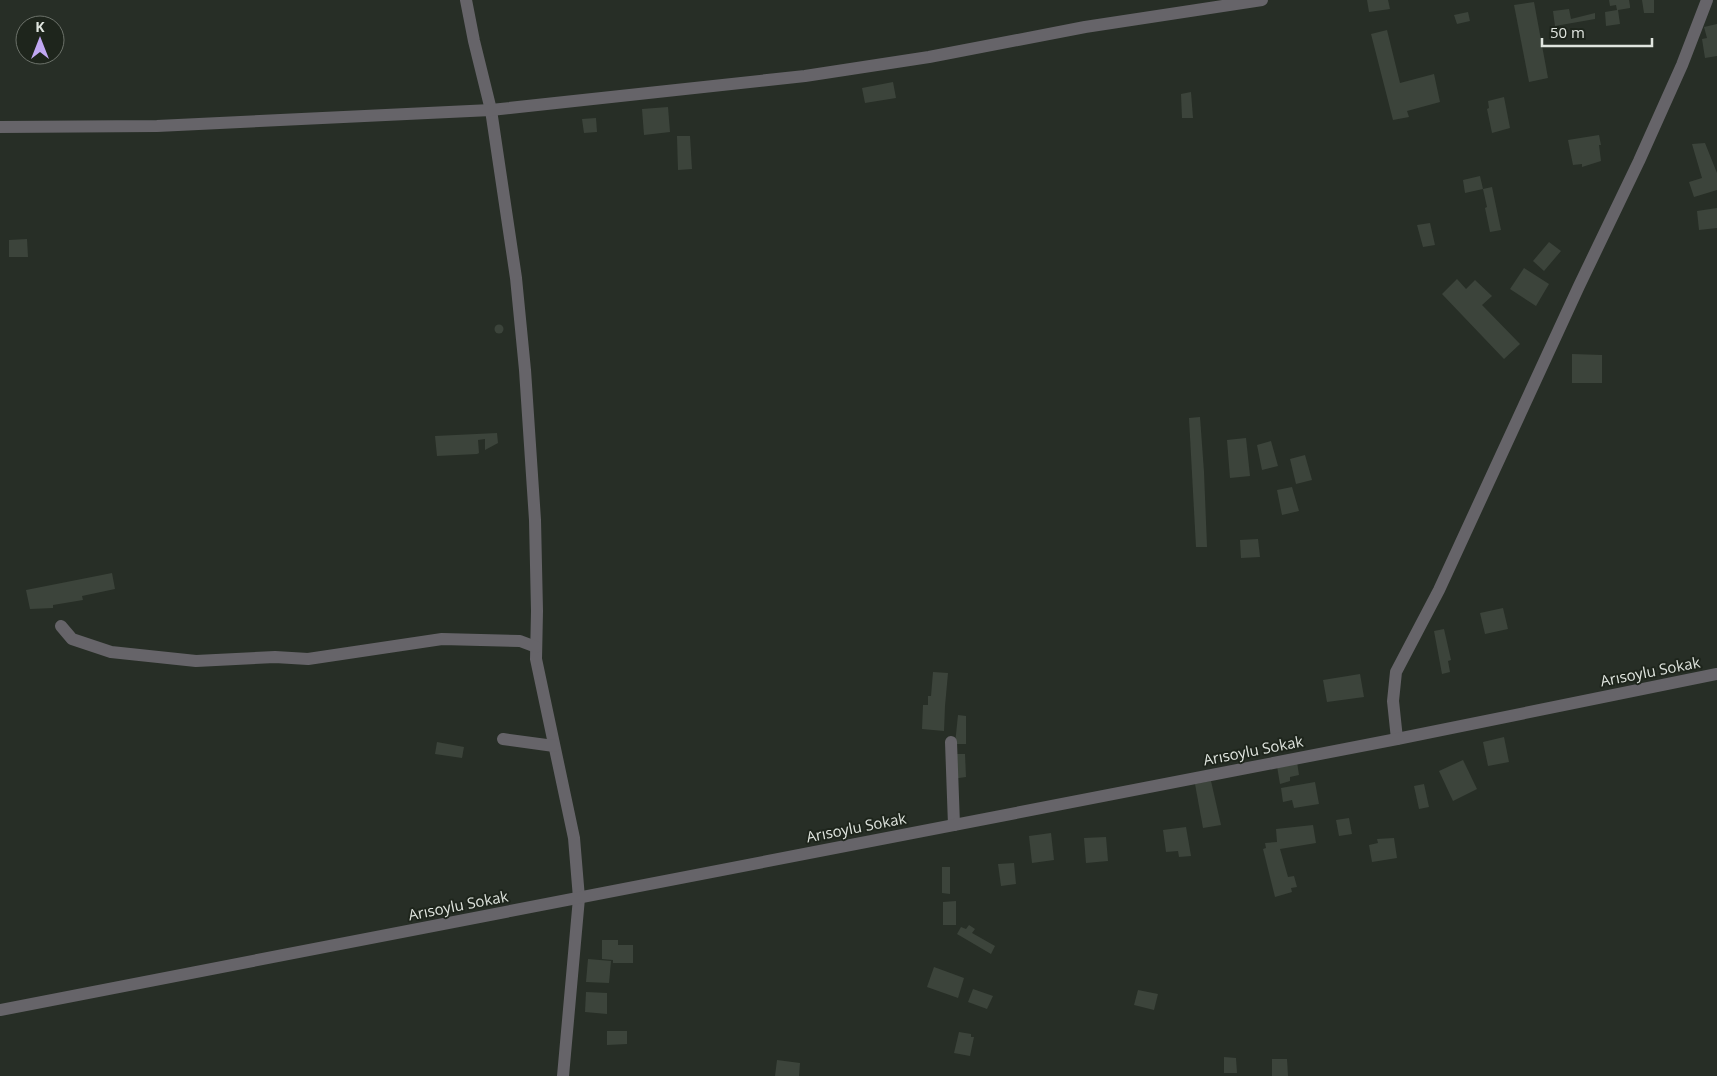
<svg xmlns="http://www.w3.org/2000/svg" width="1717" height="1076" font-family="'Open Sans',sans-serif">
	<rect width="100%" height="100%" fill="#272e26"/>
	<g fill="#3c443b">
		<path d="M 1367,0 L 1388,0 L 1390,9 L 1369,12 Z"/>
		<path d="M 1609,0 L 1629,0 L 1630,6 L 1630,8 L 1618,10 L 1620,24 L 1606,26 L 1605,12 L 1617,10 L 1616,5 L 1610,6 Z"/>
		<path d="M 1642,0 L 1654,0 L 1654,13 L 1644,13 Z"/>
		<path d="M 1534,2 L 1548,78 L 1529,82 L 1514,5 Z"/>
		<path d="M 1569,9 L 1571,19 L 1595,13 L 1595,19 L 1555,26 L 1553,11 Z"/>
		<path d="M 1468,12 L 1470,21 L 1457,24 L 1454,15 Z"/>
		<path d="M 1717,24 L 1717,56 L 1705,58 L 1702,39 L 1707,38 L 1704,27 Z"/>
		<path d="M 1387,30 L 1400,83 L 1434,74 L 1440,102 L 1407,111 L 1409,117 L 1393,120 L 1371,34 Z"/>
		<path d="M 893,82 L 896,98 L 865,103 L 862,88 Z"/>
		<path d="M 1191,92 L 1193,118 L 1182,118 L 1181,94 Z"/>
		<path d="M 1504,97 L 1510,128 L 1492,133 L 1487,109 L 1489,108 L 1488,101 Z"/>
		<path d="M 668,107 L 670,132 L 644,135 L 642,109 Z"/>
		<path d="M 596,118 L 597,132 L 584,133 L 582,119 Z"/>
		<path d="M 1599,135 L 1601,145 L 1599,145 L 1601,161 L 1582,167 L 1582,164 L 1573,165 L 1568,140 Z"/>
		<path d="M 677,136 L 690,136 L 692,169 L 678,170 Z"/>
		<path d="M 1705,143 L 1717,173 L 1717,190 L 1694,197 L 1689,182 L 1702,178 L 1692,144 Z"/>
		<path d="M 1480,176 L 1483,189 L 1465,193 L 1463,180 Z"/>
		<path d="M 1492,187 L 1501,230 L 1490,232 L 1485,208 L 1487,207 L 1483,189 Z"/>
		<path d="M 1717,208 L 1717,228 L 1699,230 L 1697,211 Z"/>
		<path d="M 1430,223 L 1435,245 L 1423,247 L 1417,225 Z"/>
		<path d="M 27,239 L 28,257 L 9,257 L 9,240 Z"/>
		<path d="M 1549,242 L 1561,251 L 1544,271 L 1533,261 Z"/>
		<path d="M 1524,268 L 1549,284 L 1536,306 L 1510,289 Z"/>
		<path d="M 1457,279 L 1466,289 L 1475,280 L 1492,296 L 1482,305 L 1520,344 L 1504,359 L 1442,294 Z"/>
		<circle cx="499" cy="329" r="4.5"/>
		<path d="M 1572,354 L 1602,355 L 1602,383 L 1572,383 Z"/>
		<path d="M 1200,417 L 1204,472 L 1207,547 L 1196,547 L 1189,418 Z"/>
		<path d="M 497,433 L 498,443 L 485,450 L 485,439 L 478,440 L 479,453 L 477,454 L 437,456 L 435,436 Z"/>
		<path d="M 1246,438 L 1250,476 L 1230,478 L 1227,440 Z"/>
		<path d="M 1271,441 L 1278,466 L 1262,470 L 1257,445 Z"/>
		<path d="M 1305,455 L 1312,480 L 1296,484 L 1290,459 Z"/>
		<path d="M 1292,487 L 1299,511 L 1282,515 L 1277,490 Z"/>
		<path d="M 1258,539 L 1260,557 L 1241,558 L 1240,540 Z"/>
		<path d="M 112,573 L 115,589 L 82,596 L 83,600 L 53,605 L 53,608 L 30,609 L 26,590 Z"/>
		<path d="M 1503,608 L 1508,629 L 1485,634 L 1480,613 Z"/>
		<path d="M 1444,629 L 1451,660 L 1448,661 L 1450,672 L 1442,674 L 1434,631 Z"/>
		<path d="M 933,672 L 948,673 L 945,706 L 937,706 L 945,706 L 944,731 L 922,729 L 923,705 L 928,705 L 928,696 L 931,696 Z"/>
		<path d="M 1360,674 L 1364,697 L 1327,702 L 1323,680 Z"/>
		<path d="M 958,715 L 966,716 L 966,744 L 955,744 Z"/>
		<path d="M 1504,737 L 1509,762 L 1488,766 L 1483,742 Z"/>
		<path d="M 437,742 L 464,747 L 462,758 L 435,754 Z"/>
		<path d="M 956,754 L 965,754 L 966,777 L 952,779 Z"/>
		<path d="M 1463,760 L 1477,789 L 1453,801 L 1439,771 Z"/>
		<path d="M 1297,762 L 1299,775 L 1290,777 L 1290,781 L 1280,784 L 1277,766 Z"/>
		<path d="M 1211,781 L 1221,825 L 1203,828 L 1195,784 Z"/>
		<path d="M 1315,782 L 1319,804 L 1294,808 L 1292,800 L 1283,802 L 1281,788 Z"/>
		<path d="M 1424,784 L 1429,807 L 1419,809 L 1414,786 Z"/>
		<path d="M 1349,818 L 1352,834 L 1339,836 L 1336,820 Z"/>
		<path d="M 1313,825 L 1316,843 L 1280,849 L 1288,877 L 1294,876 L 1297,887 L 1291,888 L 1292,892 L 1275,897 L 1263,849 L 1266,848 L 1265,843 L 1277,842 L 1276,829 Z"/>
		<path d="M 1186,827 L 1191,856 L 1179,857 L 1178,851 L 1166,852 L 1163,830 Z"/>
		<path d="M 1051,833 L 1054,860 L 1032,863 L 1029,836 Z"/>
		<path d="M 1106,837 L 1108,861 L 1086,863 L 1084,838 Z"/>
		<path d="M 1394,838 L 1397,858 L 1372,862 L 1369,845 L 1378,843 L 1377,839 Z"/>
		<path d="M 1014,863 L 1016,884 L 1001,886 L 998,864 Z"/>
		<path d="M 942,867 L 950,867 L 950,894 L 942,893 Z"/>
		<path d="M 956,901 L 956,925 L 943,925 L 943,902 Z"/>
		<path d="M 969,925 L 975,929 L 972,933 L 995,946 L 991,954 L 957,934 L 961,927 L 966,929 Z"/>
		<path d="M 602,940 L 618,940 L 618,945 L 633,945 L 633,963 L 613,963 L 613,960 L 602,959 Z"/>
		<path d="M 588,959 L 611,961 L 609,983 L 586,982 Z"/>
		<path d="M 934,967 L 964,978 L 958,998 L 927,987 Z"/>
		<path d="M 973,989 L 993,996 L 987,1009 L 968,1002 Z"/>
		<path d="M 1138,990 L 1158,994 L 1154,1010 L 1134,1005 Z"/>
		<path d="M 586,992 L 607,993 L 607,1014 L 585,1012 Z"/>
		<path d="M 607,1031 L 627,1031 L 627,1044 L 607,1045 Z"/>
		<path d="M 959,1032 L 971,1034 L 971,1037 L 974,1037 L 970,1056 L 954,1053 Z"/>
		<path d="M 1224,1057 L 1236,1058 L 1237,1073 L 1224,1073 Z"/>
		<path d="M 1272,1059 L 1287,1059 L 1288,1076 L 1272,1076 Z"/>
		<path d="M 777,1060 L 800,1063 L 799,1076 L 775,1076 Z"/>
	</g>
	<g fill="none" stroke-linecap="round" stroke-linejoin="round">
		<g stroke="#666469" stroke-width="12">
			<path d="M 466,0 L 474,41 L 491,110 L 516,278 L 525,370 L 535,520 L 537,611 L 536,659 L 574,838 L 579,898 L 563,1076"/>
			<path d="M 0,127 L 157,126 L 491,110 L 805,76 L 929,57 L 1085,27 L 1262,0"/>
			<path d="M 61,626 L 72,639 L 111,652 L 196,661 L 275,657 L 308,659 L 442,639 L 520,641 L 536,647"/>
			<path d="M 503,739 L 554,746"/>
			<path d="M 1397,739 L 1393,701 L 1396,672 L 1439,590 L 1579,286 L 1639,161 L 1682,65 L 1707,0"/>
			<path d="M 951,742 L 954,825"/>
			<path d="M 0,1010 L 1397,739 L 1717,674"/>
		</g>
	</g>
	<g text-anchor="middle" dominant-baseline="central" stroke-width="4" stroke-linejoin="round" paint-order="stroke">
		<g font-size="15" fill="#e0e5df" stroke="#1e251c">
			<text transform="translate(1650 671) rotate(-11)">Arısoylu Sokak</text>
			<text transform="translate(1253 750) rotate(-11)">Arısoylu Sokak</text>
			<text transform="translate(856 827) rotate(-11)">Arısoylu Sokak</text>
			<text transform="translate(458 905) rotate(-11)">Arısoylu Sokak</text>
		</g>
	</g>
	<g transform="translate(40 40)"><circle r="24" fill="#1e251c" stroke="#6c726a"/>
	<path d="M0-4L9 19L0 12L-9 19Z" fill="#c1a8f3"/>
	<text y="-8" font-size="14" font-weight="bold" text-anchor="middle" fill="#e0e5df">K</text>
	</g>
	<path d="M1542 38v8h110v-8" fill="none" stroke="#e0e5df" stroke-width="2.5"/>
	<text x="1550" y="38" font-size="15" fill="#e0e5df" stroke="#1e251c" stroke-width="4" paint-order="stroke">50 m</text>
</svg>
